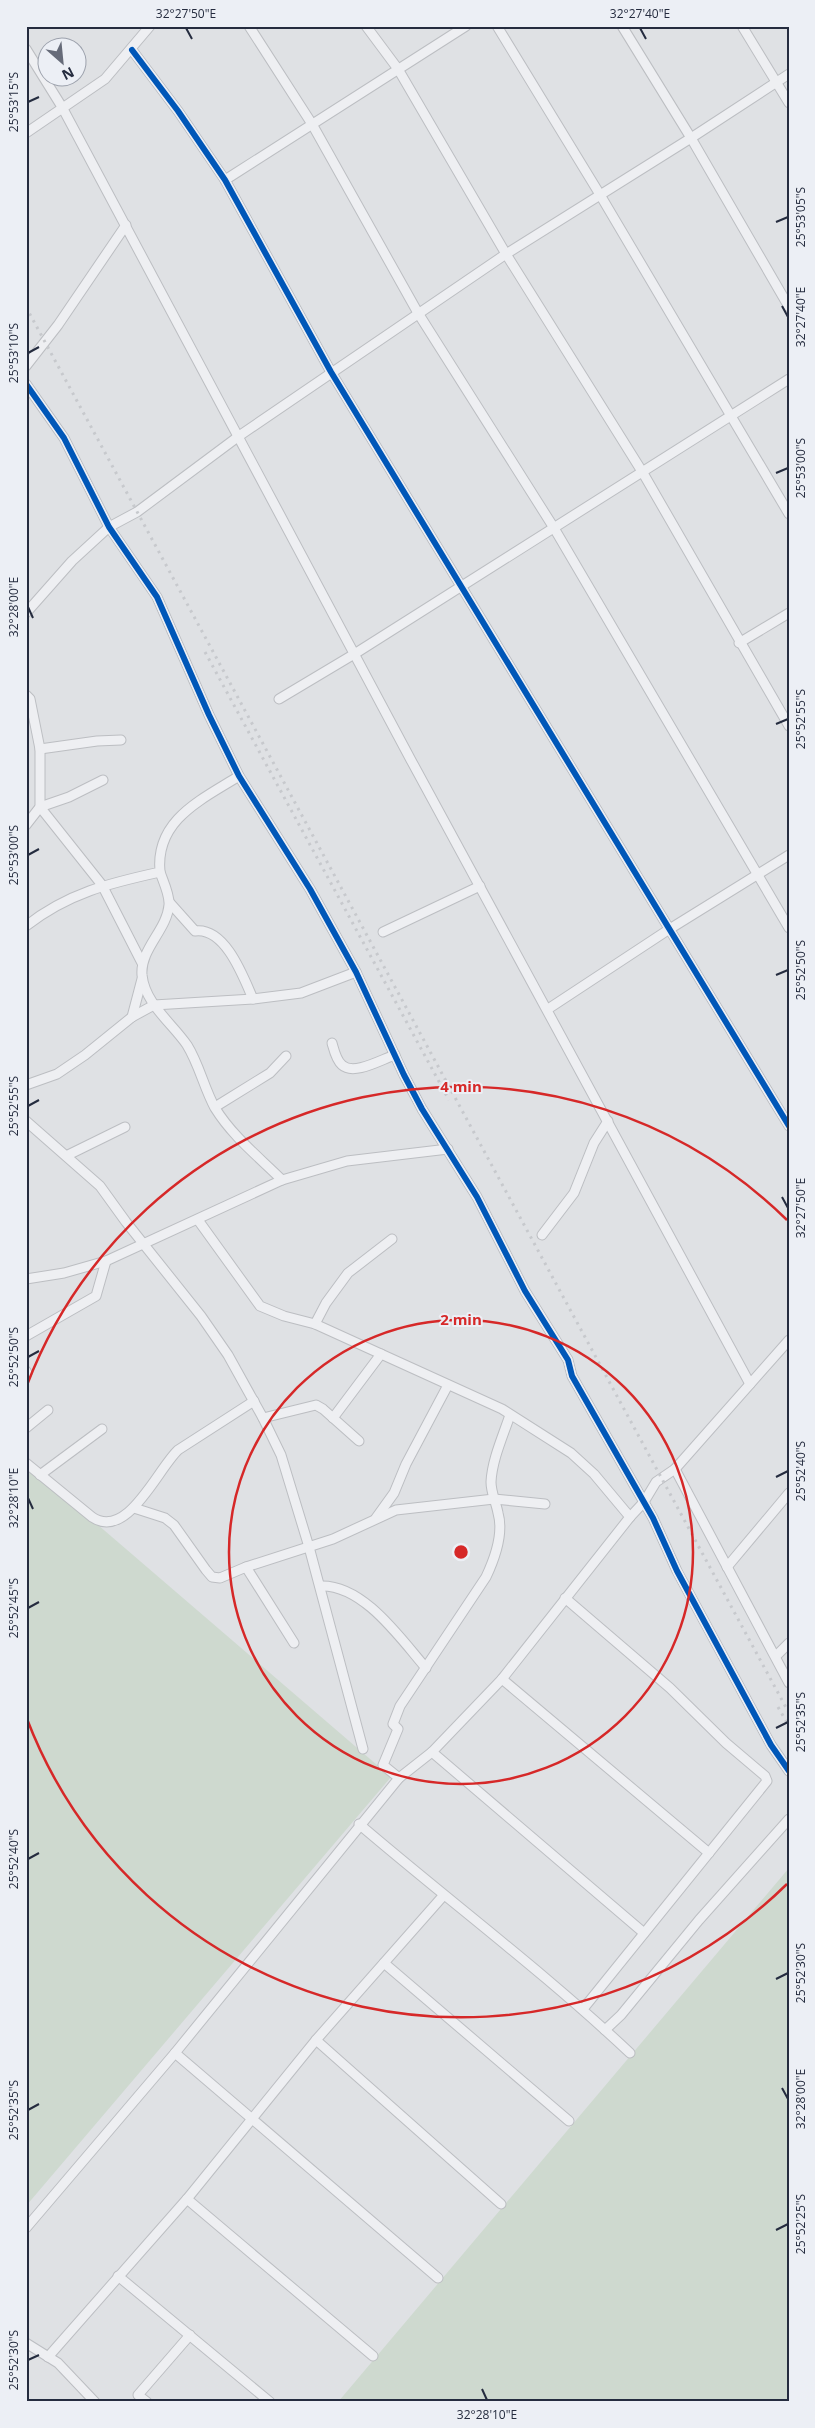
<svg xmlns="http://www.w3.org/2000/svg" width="815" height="2428" font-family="'Open Sans',sans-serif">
	<rect width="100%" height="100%" fill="#dfe1e4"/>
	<g fill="#ced9cf">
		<path d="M 26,1463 L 391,1777 L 26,2206 Z"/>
		<path d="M 789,1868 L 789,2402 L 338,2402 Z"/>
	</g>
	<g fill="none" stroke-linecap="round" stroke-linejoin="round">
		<g stroke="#bcbec2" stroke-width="11">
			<g id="minor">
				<path d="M 249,26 L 312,124 L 418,313 L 554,528 L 789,928"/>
				<path d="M 366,26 L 398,69 L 506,254 L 643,473 L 789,726"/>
				<path d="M 497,26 L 599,193 L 789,514"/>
				<path d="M 622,26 L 691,138 L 789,307"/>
				<path d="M 742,26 L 789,103"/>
				<path d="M 26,49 L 62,107 L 412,762 L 750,1384"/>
				<path d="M 132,50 L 178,111 L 225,180 L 331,372 L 789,1126"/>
				<path d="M 26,133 L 105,79 L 150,26"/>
				<path d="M 225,180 L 466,26"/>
				<path d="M 26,366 L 58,325 L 126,225"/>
				<path d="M 26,384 L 64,438 L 109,527 L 157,597 L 209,715 L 239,776 L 310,889 L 356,972 L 404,1075 L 422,1109 L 477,1197 L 525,1291 L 568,1360 L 572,1376 L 653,1518 L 677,1571 L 771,1745 L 789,1771"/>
				<path d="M 26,613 L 72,561 L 109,527 L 137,512 L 239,436 L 506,254 L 691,138 L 789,74"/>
				<path d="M 739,643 L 789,613"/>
				<path d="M 26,695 L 30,699 L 40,749 L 40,807 L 26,825"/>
				<path d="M 279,699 L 356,653 L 789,379"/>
				<path d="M 40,749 L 97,741 L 121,740"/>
				<path d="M 40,807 L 102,885 L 142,963"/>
				<path d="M 40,807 L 69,797 L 103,780"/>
				<path d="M 160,872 C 163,881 170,895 169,905 C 167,930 140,949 142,975 C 145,1004 172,1023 187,1045 C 199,1064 204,1088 215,1108 C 233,1137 259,1157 282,1180"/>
				<path d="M 170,903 L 195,931 C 225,927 243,976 253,999"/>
				<path d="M 26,926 C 68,893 110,883 160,872 C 155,820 201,800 239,776"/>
				<path d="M 383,932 L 480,886"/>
				<path d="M 548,1009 L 668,930 L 789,855"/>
				<path d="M 132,1017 L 142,979"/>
				<path d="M 332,1043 C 334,1050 336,1060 342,1065 C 354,1076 382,1059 395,1055"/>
				<path d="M 26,1085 L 57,1074 L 85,1055 L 132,1017 L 154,1005 L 253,999 L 301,993 L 356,972"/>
				<path d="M 215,1107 L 270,1073 L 286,1056"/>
				<path d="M 26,1121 L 100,1186 L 126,1222 L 201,1316 L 228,1355 L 263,1418 L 281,1455 L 309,1547 L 363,1749"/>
				<path d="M 68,1155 L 125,1127"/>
				<path d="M 198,1220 L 260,1306 L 284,1316 L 315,1324 L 502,1409 L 571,1453 L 594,1474 L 630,1517"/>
				<path d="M 542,1235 L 574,1193 L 594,1143 L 608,1121"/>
				<path d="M 26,1279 L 64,1273 L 106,1261 L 282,1180 L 347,1161 L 448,1149"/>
				<path d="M 315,1324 L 326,1303 L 348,1273 L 392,1239"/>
				<path d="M 26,1336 L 96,1296 L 106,1261"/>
				<path d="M 26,1371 L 27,1373"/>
				<path d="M 263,1418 L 316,1405 L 323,1409 L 359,1441"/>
				<path d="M 333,1418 L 381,1354"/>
				<path d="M 26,1428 L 48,1410"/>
				<path d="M 26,1463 L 92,1517 C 127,1541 157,1470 178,1450 L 254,1401"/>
				<path d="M 675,1469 L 789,1683"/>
				<path d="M 40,1475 L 102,1429"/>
				<path d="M 134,1508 L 165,1518 L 174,1525 L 206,1570 L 212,1577 L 220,1578 L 246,1567 L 333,1539 L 396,1510 L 494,1499 L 545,1504"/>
				<path d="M 376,1518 L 394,1493 L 406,1464 L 448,1385"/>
				<path d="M 246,1567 L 294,1643"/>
				<path d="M 727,1567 L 789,1493"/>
				<path d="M 320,1586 C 363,1584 400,1638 426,1668"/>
				<path d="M 565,1598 L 670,1688 L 726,1743 L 765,1776 L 767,1781 L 583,2009"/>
				<path d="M 776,1656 L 789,1643"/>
				<path d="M 502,1679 L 709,1853"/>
				<path d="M 432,1752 L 644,1933"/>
				<path d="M 399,1778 L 383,1765 L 398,1729 L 393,1724 L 400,1706 L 486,1577 C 495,1558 504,1534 498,1513 C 496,1502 491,1493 491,1482 C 492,1460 503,1436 510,1415"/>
				<path d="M 359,1824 C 449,1901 544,1972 630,2053"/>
				<path d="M 384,1963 L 569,2121"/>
				<path d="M 605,2030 L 621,2015 L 699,1920 L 789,1819"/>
				<path d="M 316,2040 L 501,2204"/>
				<path d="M 175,2053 L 438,2278"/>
				<path d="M 187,2199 L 373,2356"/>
				<path d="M 26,2228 L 175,2053 L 399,1778 L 432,1752 L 502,1679 L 630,1517 L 644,1502 L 656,1482 L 675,1469 L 789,1340"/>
				<path d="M 118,2276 L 270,2402"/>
				<path d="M 26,2343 L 58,2363 L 95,2402"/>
				<path d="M 48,2357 L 187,2199 L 316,2040 L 443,1896"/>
				<path d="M 147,2402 L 138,2395 L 190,2335"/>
			</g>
		</g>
		<use href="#minor" stroke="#eeeff2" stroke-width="9"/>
		<g stroke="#c7c9cd" stroke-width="3" stroke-dasharray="2.5 5" stroke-linecap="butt">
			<path d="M 26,307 L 789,1713"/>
			<path d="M 205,652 L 449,1100"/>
			<path d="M 778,1707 L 789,1726"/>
		</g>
		<g stroke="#eceff5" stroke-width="9">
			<g id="cycleway">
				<path d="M 132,50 L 178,111 L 225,180 L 331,372 L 789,1126"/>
				<path d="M 26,384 L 64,438 L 109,527 L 157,597 L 209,715 L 239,776 L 310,889 L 356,972 L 404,1075 L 422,1109 L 477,1197 L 525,1291 L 568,1360 L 572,1376 L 653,1518 L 677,1571 L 771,1745 L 789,1771"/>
			</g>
		</g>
		<use href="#cycleway" stroke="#0057b8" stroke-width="6"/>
	</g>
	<path fill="none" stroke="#252c3f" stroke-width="2" d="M 186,28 L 192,39M 640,28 L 646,39M 28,102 L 39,97M 776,222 L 788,217M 782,306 L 788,317M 28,353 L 39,347M 776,473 L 788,468M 28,607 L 33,618M 776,724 L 788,719M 28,855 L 39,849M 776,975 L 788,970M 28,1106 L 39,1100M 782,1197 L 788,1208M 28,1357 L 39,1351M 776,1477 L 788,1471M 28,1498 L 33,1509M 28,1608 L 39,1602M 776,1728 L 788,1722M 28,1859 L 39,1853M 776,1979 L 788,1973M 782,2088 L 788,2099M 28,2110 L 39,2104M 776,2230 L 788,2224M 28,2360 L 39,2355M 482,2389 L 487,2400"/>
	<g fill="none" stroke="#d62828" stroke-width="2.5">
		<circle cx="461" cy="1552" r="232"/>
		<path d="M787 1884A465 465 0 0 1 27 1719M27 1385A465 465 0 0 1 787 1220"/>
	</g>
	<circle cx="461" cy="1552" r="8" fill="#d62828" stroke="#eceff5" stroke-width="2.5"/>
	<g font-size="15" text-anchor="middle" font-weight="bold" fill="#d62828" stroke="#eceff5" stroke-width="4" stroke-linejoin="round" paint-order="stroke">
		<text x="461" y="1092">4 min</text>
		<text x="461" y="1325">2 min</text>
	</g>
	<rect width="815" height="2428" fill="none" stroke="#eceff5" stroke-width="55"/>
	<g transform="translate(62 62) rotate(153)"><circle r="24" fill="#eceff5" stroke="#9ca1ac"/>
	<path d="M0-4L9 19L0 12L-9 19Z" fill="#666b79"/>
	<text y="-8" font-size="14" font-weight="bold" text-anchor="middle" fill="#252c3f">N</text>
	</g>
	<rect x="28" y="28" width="760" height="2372" fill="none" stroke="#252c3f" stroke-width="2"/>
	<g font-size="12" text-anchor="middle" fill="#252c3f">
		<text x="186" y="18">32°27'50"E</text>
		<text x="640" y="18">32°27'40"E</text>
		<text transform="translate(14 102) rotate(-90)" y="4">25°53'15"S</text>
		<text transform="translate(801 217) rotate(-90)" y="4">25°53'05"S</text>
		<text transform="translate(801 317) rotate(-90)" y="4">32°27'40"E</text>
		<text transform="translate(14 353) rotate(-90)" y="4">25°53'10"S</text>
		<text transform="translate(801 468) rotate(-90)" y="4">25°53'00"S</text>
		<text transform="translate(14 607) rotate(-90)" y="4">32°28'00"E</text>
		<text transform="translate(801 719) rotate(-90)" y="4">25°52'55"S</text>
		<text transform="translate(14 855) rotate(-90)" y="4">25°53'00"S</text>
		<text transform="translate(801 970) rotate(-90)" y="4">25°52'50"S</text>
		<text transform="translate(14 1106) rotate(-90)" y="4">25°52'55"S</text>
		<text transform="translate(801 1208) rotate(-90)" y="4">32°27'50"E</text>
		<text transform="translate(14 1357) rotate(-90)" y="4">25°52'50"S</text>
		<text transform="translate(801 1471) rotate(-90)" y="4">25°52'40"S</text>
		<text transform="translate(14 1498) rotate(-90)" y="4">32°28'10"E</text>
		<text transform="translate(14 1608) rotate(-90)" y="4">25°52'45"S</text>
		<text transform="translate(801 1722) rotate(-90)" y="4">25°52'35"S</text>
		<text transform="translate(14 1859) rotate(-90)" y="4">25°52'40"S</text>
		<text transform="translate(801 1973) rotate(-90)" y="4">25°52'30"S</text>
		<text transform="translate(801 2099) rotate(-90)" y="4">32°28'00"E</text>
		<text transform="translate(14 2110) rotate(-90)" y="4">25°52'35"S</text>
		<text transform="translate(801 2224) rotate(-90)" y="4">25°52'25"S</text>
		<text transform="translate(14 2360) rotate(-90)" y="4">25°52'30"S</text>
		<text x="487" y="2419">32°28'10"E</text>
	</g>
</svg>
